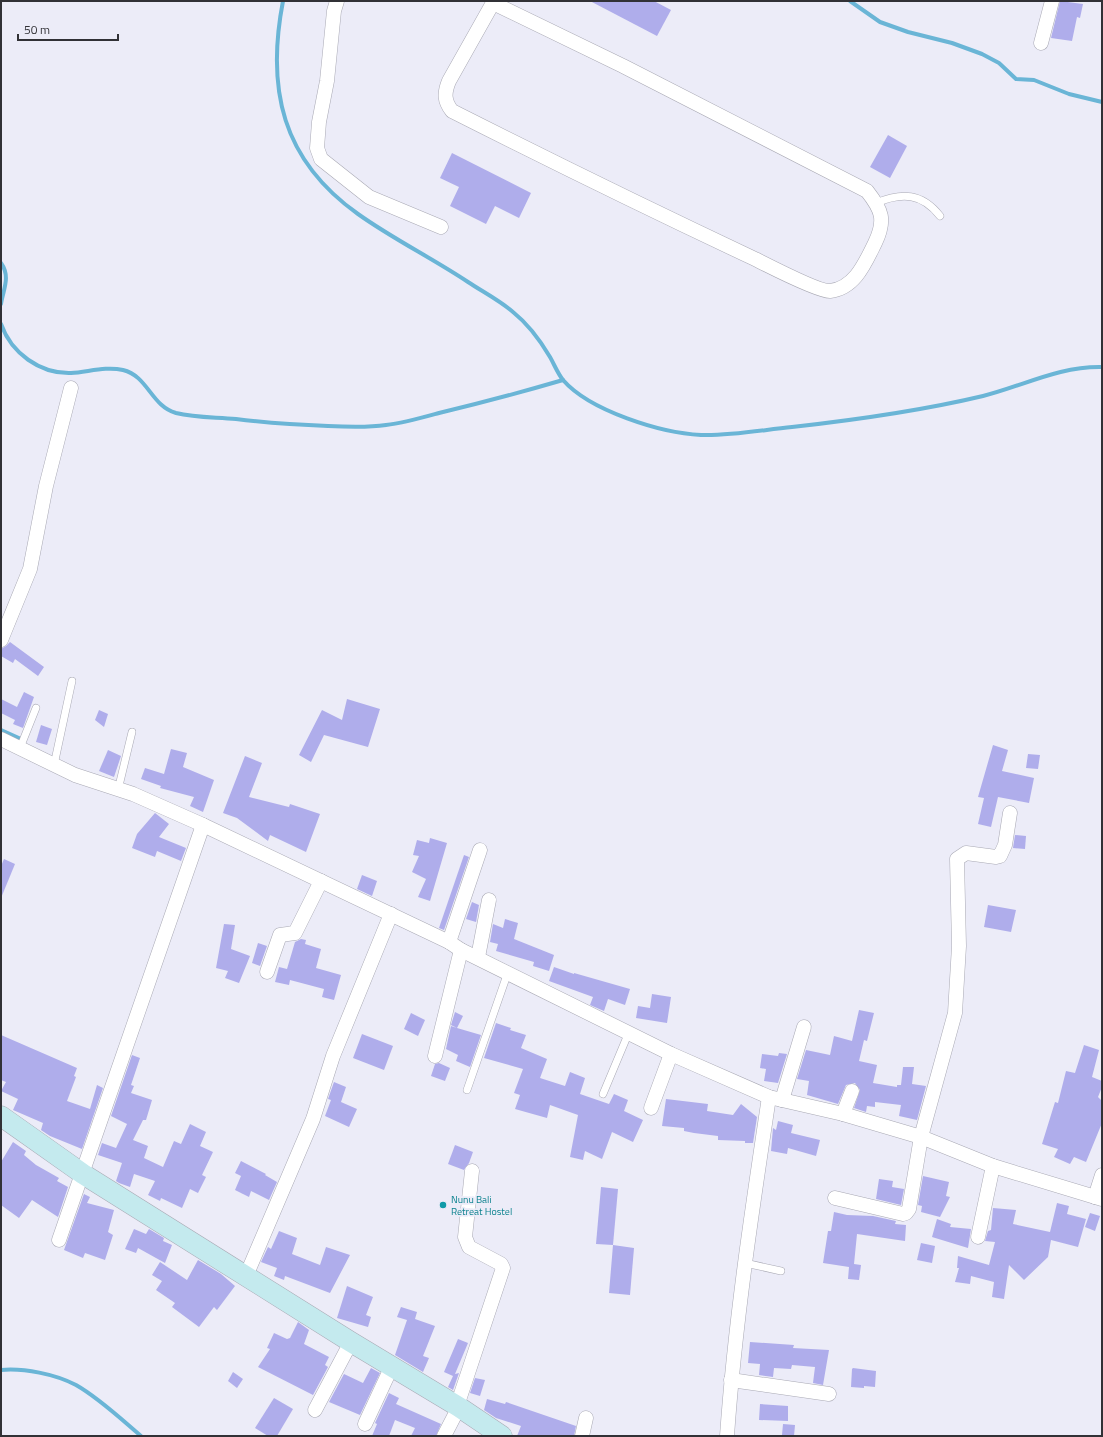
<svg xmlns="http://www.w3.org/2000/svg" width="1103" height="1437" font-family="'Titillium Web',sans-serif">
	<rect width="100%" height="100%" fill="#ececf8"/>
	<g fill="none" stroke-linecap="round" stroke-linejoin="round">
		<g stroke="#6ab5d6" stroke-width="4">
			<path d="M 283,1 C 266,89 282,160 358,214 C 393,239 432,258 468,282 C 483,292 499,300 513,312 C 528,324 540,340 550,357 C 554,364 558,374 563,380 C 590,411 661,433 701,435 C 731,436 762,430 792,427 C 855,420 920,411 983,396 C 1023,386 1059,366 1102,367"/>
			<path d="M 850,1 L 880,22 L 908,32 L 952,43 L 982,54 L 999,63 L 1016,79 L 1034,80 L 1069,94 L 1102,102"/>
			<path d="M 1,263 C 11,277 3,290 1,304"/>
			<path d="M 1,324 C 11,353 40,374 71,373 C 88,372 106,366 123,370 C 148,376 151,406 176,413 C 196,418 216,417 236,419 C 267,423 297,425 328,426 C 347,427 366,428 386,425 C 404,423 421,418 439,413 C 481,403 522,392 563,380"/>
			<path d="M 1,730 L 21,739"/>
			<path d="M 1,1370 C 24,1368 55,1374 76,1385 C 99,1398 121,1419 141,1436"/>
		</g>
	</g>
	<g fill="#afadeb">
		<path d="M 590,1 L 654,1 L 671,10 L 657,36 Z"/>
		<path d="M 1060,1 L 1083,4 L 1080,18 L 1077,17 L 1072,41 L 1051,38 Z"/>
		<path d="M 888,135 L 907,146 L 890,178 L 870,167 Z"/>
		<path d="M 452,153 L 531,193 L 519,218 L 495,206 L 486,224 L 450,206 L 459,187 L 440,178 Z"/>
		<path d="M 10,642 L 44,667 L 38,676 L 15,659 L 13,663 L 1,656 L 1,649 L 6,646 Z"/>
		<path d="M 24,692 L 34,697 L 23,728 L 13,724 L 15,720 L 1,713 L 1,699 L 17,707 Z"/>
		<path d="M 347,699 L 380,709 L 368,747 L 324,735 L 311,762 L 299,755 L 322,710 L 342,720 Z"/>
		<path d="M 99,710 L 108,714 L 104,727 L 95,720 Z"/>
		<path d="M 41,725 L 52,729 L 47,745 L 36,742 Z"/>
		<path d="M 993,745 L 1008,750 L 1002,771 L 1034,778 L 1029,803 L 998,797 L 991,827 L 978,824 L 984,798 L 978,797 Z"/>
		<path d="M 171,749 L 187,753 L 183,767 L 214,780 L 203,812 L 190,806 L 194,797 L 160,788 L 161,786 L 141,779 L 145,768 L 164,774 Z"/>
		<path d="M 108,750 L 121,756 L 114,777 L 99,771 Z"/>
		<path d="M 1028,754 L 1040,755 L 1038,769 L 1026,768 Z"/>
		<path d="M 245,756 L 262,763 L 249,797 L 289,807 L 290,804 L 320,814 L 306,852 L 270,835 L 268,841 L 237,818 L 223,813 Z"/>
		<path d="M 155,813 L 169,824 L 159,837 L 186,848 L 181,861 L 157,851 L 155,857 L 132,848 L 137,834 Z"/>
		<path d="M 1015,835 L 1026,836 L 1025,849 L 1013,848 Z"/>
		<path d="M 430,838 L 447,843 L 430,901 L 418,897 L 426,879 L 412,872 L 419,856 L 413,855 L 417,840 L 429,843 Z"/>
		<path d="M 464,855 L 469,857 L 444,930 L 439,928 Z"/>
		<path d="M 4,859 L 15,864 L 1,898 L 1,866 Z"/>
		<path d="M 362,875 L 377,881 L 372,896 L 357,889 Z"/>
		<path d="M 472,902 L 479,905 L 476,922 L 466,919 Z"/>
		<path d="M 988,905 L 1016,910 L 1011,932 L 984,927 Z"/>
		<path d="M 505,919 L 518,923 L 514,939 L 554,955 L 549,971 L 533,966 L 534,962 L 496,951 L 498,944 L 490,942 L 493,924 L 503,928 Z"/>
		<path d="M 224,924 L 235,925 L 231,949 L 250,956 L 239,983 L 225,978 L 228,971 L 216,968 Z"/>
		<path d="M 301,939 L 306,940 L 305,944 L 321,949 L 316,968 L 341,975 L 334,1000 L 322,997 L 324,989 L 290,980 L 289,985 L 275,982 L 279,967 L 287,969 L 295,942 Z"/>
		<path d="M 258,943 L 267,946 L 260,966 L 252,963 Z"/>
		<path d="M 554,967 L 574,974 L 574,973 L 630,989 L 625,1005 L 608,999 L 604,1011 L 590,1005 L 593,997 L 549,981 Z"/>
		<path d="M 652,994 L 671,997 L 667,1023 L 636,1018 L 638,1006 L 650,1008 Z"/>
		<path d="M 859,1010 L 874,1013 L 867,1041 L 864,1040 L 859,1061 L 877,1065 L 873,1083 L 897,1087 L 897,1085 L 901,1085 L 903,1067 L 914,1067 L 912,1084 L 926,1086 L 917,1120 L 899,1116 L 901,1105 L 875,1102 L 875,1107 L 867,1106 L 866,1112 L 854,1108 L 860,1090 L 855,1083 L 846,1085 L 838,1104 L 807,1095 L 809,1081 L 797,1079 L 806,1050 L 830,1055 L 834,1036 L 852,1041 Z"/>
		<path d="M 455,1012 L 463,1016 L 457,1028 L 481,1035 L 470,1067 L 456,1061 L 458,1055 L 446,1049 L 451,1026 L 457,1028 L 451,1025 Z"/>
		<path d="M 411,1013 L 425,1020 L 418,1036 L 404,1029 Z"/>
		<path d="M 496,1023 L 511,1028 L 510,1030 L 526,1035 L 521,1048 L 547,1059 L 540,1078 L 565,1086 L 570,1072 L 585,1078 L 580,1094 L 609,1104 L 614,1094 L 628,1100 L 624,1111 L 643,1120 L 633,1142 L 612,1132 L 602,1159 L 585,1151 L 583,1160 L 570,1157 L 578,1115 L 550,1105 L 547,1118 L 515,1109 L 520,1095 L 514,1093 L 523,1069 L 484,1058 Z"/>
		<path d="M 362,1034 L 393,1046 L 384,1070 L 353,1058 Z"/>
		<path d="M 1,1035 L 77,1068 L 74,1076 L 76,1077 L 67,1101 L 90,1109 L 97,1085 L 103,1088 L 82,1149 L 50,1136 L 41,1130 L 43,1123 L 13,1110 L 18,1099 L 1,1091 L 6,1082 L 1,1080 Z"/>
		<path d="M 1084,1045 L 1099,1050 L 1092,1077 L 1102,1081 L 1102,1087 L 1098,1097 L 1102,1101 L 1102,1123 L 1086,1162 L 1074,1157 L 1070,1164 L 1054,1157 L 1058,1149 L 1042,1144 L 1055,1102 L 1058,1103 L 1066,1071 L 1075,1073 Z"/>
		<path d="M 779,1053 L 787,1054 L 778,1083 L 764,1081 L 766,1069 L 760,1068 L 762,1054 L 778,1056 Z"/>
		<path d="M 132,1055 L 140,1058 L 131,1085 L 134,1086 L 131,1093 L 152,1100 L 146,1120 L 143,1120 L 133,1140 L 148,1146 L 144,1158 L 163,1167 L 174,1141 L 181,1144 L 190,1124 L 206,1132 L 200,1146 L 213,1152 L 202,1175 L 206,1177 L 198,1193 L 190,1189 L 182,1208 L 161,1198 L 160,1201 L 148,1195 L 155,1181 L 134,1174 L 130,1187 L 119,1183 L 116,1181 L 122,1163 L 98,1155 L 102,1143 L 116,1148 L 127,1124 L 111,1116 Z"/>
		<path d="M 439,1063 L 450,1068 L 445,1081 L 431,1076 L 435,1064 Z"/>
		<path d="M 334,1082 L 346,1087 L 341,1102 L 357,1109 L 349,1127 L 325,1116 L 331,1100 L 328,1099 Z"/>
		<path d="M 666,1099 L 708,1104 L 707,1111 L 733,1115 L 741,1104 L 757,1117 L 753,1143 L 745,1143 L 745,1141 L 718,1140 L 718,1136 L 694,1133 L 684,1131 L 684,1128 L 662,1126 Z"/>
		<path d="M 778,1121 L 793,1125 L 791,1133 L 820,1140 L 816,1156 L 788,1148 L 787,1154 L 771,1151 L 773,1128 L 776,1130 Z"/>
		<path d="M 13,1142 L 26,1151 L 24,1155 L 36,1165 L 59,1178 L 57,1181 L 68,1187 L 58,1217 L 32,1200 L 19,1218 L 1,1205 L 1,1162 Z"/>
		<path d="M 455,1145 L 473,1152 L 469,1163 L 464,1170 L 448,1164 Z"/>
		<path d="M 241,1161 L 266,1174 L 265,1175 L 277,1182 L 269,1200 L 251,1191 L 249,1197 L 235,1190 L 241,1176 L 235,1173 Z"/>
		<path d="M 923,1176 L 949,1182 L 946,1196 L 950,1197 L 940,1217 L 921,1212 L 922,1206 L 918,1205 Z"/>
		<path d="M 879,1179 L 893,1181 L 892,1187 L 904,1189 L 901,1205 L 876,1199 Z"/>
		<path d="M 601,1187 L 618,1189 L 613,1245 L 596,1244 Z"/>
		<path d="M 84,1194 L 90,1197 L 87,1203 L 114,1210 L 108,1232 L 113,1235 L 105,1260 L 85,1253 L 83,1258 L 64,1250 Z"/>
		<path d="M 1057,1203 L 1069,1206 L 1067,1214 L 1086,1219 L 1078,1247 L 1051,1240 L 1048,1257 L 1024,1280 L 1009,1265 L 1004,1299 L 992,1297 L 994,1282 L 971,1276 L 970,1284 L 955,1282 L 959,1268 L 957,1268 L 958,1256 L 989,1265 L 995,1242 L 985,1241 L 988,1231 L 991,1230 L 993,1208 L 1016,1210 L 1013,1224 L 1050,1232 Z"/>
		<path d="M 834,1212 L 847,1215 L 873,1216 L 896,1221 L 895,1224 L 906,1225 L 905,1241 L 857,1234 L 854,1264 L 861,1265 L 859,1280 L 848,1279 L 849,1267 L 823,1263 L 828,1231 L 831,1231 Z"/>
		<path d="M 1090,1213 L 1100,1216 L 1095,1231 L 1085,1227 Z"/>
		<path d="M 937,1219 L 951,1224 L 950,1227 L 971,1229 L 968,1248 L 932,1237 Z"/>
		<path d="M 134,1229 L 146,1234 L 149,1229 L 164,1238 L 163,1241 L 172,1245 L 165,1263 L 138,1248 L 136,1253 L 125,1249 Z"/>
		<path d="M 279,1231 L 297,1238 L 292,1254 L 320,1265 L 326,1247 L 350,1255 L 330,1293 L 285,1276 L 284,1280 L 274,1276 L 277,1268 L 261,1262 L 268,1247 L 271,1249 Z"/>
		<path d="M 921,1243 L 935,1246 L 932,1263 L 917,1260 Z"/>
		<path d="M 613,1245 L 634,1248 L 630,1295 L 609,1293 Z"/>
		<path d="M 198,1260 L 221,1274 L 235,1286 L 217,1310 L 214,1307 L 199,1327 L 172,1307 L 175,1303 L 156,1290 L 162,1281 L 152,1275 L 160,1262 L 187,1280 Z"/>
		<path d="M 347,1286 L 373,1297 L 366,1315 L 371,1317 L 368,1327 L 337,1318 Z"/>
		<path d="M 401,1307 L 417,1312 L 415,1319 L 435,1326 L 423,1356 L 429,1358 L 423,1372 L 395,1355 L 407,1320 L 397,1317 Z"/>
		<path d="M 298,1322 L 309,1330 L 304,1344 L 329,1357 L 325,1365 L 328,1367 L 313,1395 L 258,1367 L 270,1349 L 267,1348 L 274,1333 L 287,1339 L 290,1338 Z"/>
		<path d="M 458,1339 L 468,1343 L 455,1374 L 459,1373 L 453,1390 L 448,1387 L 453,1376 L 444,1372 Z"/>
		<path d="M 750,1342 L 794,1345 L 793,1348 L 829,1350 L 823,1385 L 813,1383 L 815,1367 L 792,1365 L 791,1369 L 774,1368 L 773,1377 L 759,1375 L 760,1364 L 748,1363 Z"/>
		<path d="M 371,1368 L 380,1373 L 360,1415 L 329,1402 L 344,1374 L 363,1383 Z"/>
		<path d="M 853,1368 L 876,1371 L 875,1387 L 864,1386 L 864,1388 L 851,1387 L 852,1369 Z"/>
		<path d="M 233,1372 L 243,1379 L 237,1388 L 228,1381 Z"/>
		<path d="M 475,1378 L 485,1380 L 480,1396 L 470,1393 Z"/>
		<path d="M 389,1393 L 399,1398 L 396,1404 L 441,1424 L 436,1436 L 411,1436 L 415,1428 L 395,1420 L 389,1436 L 372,1436 L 377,1424 L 375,1423 Z"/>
		<path d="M 274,1398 L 293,1409 L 277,1436 L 268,1436 L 255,1428 Z"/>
		<path d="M 487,1399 L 505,1404 L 506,1402 L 576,1426 L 574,1436 L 517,1436 L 521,1426 L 496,1418 L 484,1410 Z"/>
		<path d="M 760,1404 L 788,1406 L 788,1421 L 759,1420 Z"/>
		<path d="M 783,1424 L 795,1425 L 794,1436 L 782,1435 Z"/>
	</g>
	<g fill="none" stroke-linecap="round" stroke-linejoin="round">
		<g stroke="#a9a9b4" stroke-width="8">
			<g id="lane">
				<path d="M 876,203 C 902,192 922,193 940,216"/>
				<path d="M 20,748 L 36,708"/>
				<path d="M 54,765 L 72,681"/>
				<path d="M 118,790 L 132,732"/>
				<path d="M 467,1090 L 508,972"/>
				<path d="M 603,1094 L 629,1032"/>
				<path d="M 745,1263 L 781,1271"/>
			</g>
		</g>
		<g stroke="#a9a9b4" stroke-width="15">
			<g id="street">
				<path d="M 337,1 L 334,11 L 327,81 L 319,122 L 317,148 L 321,159 L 369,197 L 441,227"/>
				<path d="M 493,3 L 623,66 L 867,191 C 882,210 886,220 875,243 C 865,263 855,288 830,291 C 819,292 767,265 755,259 C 653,211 553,162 452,111 C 444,101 444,93 449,81 L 494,1"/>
				<path d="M 1041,43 L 1052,1"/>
				<path d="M 1,640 L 30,569 L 46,486 L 71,388"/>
				<path d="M 1,739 L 75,775 L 133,794 L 203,825 L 449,942 L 461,950 L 671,1054 L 769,1097 L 843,1114 L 921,1137 L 993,1166 L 1102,1199"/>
				<path d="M 449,942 L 480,850"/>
				<path d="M 478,957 L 489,900"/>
				<path d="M 267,972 L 280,935 L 295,933 L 321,881"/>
				<path d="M 435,1056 L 461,950"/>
				<path d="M 782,1100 L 804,1027"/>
				<path d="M 651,1108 L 671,1054"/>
				<path d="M 843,1114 L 852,1091"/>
				<path d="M 1095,1197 L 1102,1175"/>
				<path d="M 835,1198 L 903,1214 L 906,1213 L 909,1209 L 921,1137 L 955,1013 L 959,946 L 957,859 L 966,853 L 996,857 L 1000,856 L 1005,845 L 1010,813"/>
				<path d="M 978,1237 L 993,1166"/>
				<path d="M 59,1240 L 203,825"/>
				<path d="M 246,1276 L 313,1119 L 333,1056 L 391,914"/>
				<path d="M 731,1380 L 829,1394"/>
				<path d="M 457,1406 L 503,1268 L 501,1264 L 469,1247 L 465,1237 L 472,1171"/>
				<path d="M 315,1410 L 351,1342"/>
				<path d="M 365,1424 L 392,1366"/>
				<path d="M 444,1436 L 459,1407"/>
				<path d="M 582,1436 L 586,1418"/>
				<path d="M 727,1436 C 735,1322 752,1210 769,1097"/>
			</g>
		</g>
		<g stroke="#a9a9b4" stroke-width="21">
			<path id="secondary" d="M 1,1116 L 83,1174 L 351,1342 L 459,1407 L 502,1436"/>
		</g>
		<use href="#lane" stroke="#fff" stroke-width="7"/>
		<use href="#street" stroke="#fff" stroke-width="14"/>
		<use href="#secondary" stroke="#c4eaee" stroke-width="20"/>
	</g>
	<circle fill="#0f9aa8" stroke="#ececf8" stroke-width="1.5" cx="443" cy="1205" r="4"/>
	<g text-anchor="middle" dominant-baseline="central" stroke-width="3.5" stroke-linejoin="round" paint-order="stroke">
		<g font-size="10" fill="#0d838f" stroke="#ececf8" text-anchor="start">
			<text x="451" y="1199">Nunu Bali<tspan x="451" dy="12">Retreat Hostel</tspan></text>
		</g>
	</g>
	<rect width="1103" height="1437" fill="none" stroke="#313136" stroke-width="4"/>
	<path d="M18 34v6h100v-6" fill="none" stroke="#313136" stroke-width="2"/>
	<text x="24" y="34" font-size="12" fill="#313136" stroke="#ececf8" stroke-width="3" paint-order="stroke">50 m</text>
</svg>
